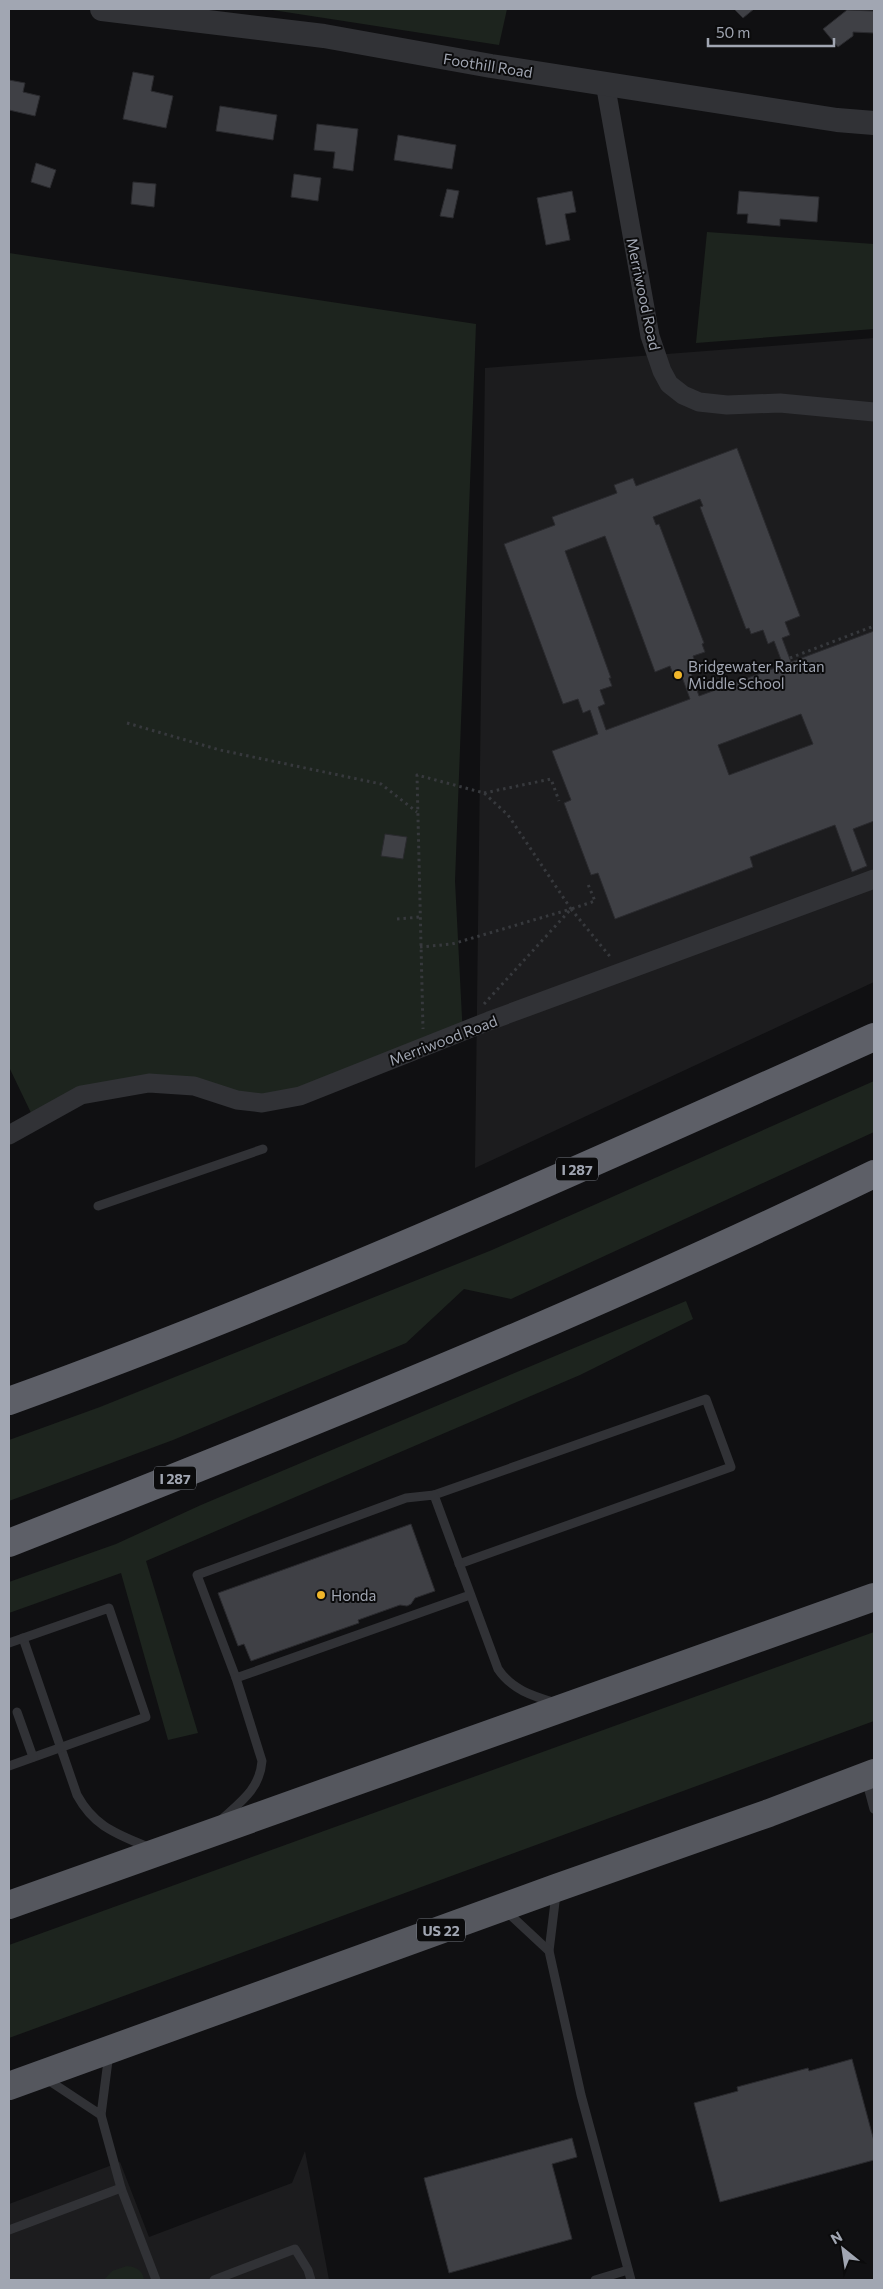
<svg xmlns="http://www.w3.org/2000/svg" width="883" height="2289" font-family="Commissioner,sans-serif">
	<rect width="100%" height="100%" fill="#101012"/>
	<g fill="#1c1c1e">
		<path d="M 874,338 L 874,982 L 475,1168 L 485,368 Z"/>
		<path d="M 305,2151 L 329,2280 L 9,2280 L 9,2204 L 120,2162 L 149,2237 L 292,2183 Z"/>
	</g>
	<g fill="#1d241e">
		<path d="M 266,9 L 507,9 L 499,45 Z"/>
		<path d="M 707,232 L 874,244 L 874,329 L 696,343 Z"/>
		<path d="M 9,253 L 476,324 L 455,881 L 463,1037 L 276,1104 L 124,1083 L 33,1117 L 9,1067 Z"/>
		<path d="M 874,1081 L 874,1132 L 511,1299 L 464,1289 L 406,1343 L 173,1440 L 9,1501 L 9,1440 L 100,1407 L 492,1250 Z"/>
		<path d="M 686,1301 L 693,1319 L 580,1375 L 146,1561 L 198,1733 L 168,1740 L 121,1573 L 9,1613 L 9,1582 L 116,1544 L 201,1505 Z"/>
		<path d="M 874,1632 L 874,1721 L 9,2038 L 9,1945 Z"/>
		<path d="M 127,2266 C 137,2267 143,2271 144,2280 L 104,2280 L 112,2271 Z"/>
	</g>
	<g fill="#3f4045" stroke="#2a2a2e" fill-rule="evenodd">
		<path d="M 734,9 L 754,9 L 743,18 Z"/>
		<path d="M 847,10 L 874,11 L 874,33 L 853,32 L 853,36 L 838,47 L 823,29 Z"/>
		<path d="M 133,72 L 154,76 L 151,91 L 173,96 L 166,128 L 123,119 Z"/>
		<path d="M 9,80 L 25,83 L 23,92 L 40,96 L 35,116 L 9,110 Z"/>
		<path d="M 220,106 L 277,115 L 273,140 L 216,131 Z"/>
		<path d="M 317,124 L 358,129 L 353,171 L 333,168 L 335,152 L 314,150 Z"/>
		<path d="M 398,135 L 456,145 L 452,169 L 394,160 Z"/>
		<path d="M 36,163 L 56,170 L 50,188 L 31,182 Z"/>
		<path d="M 294,174 L 321,178 L 318,201 L 291,197 Z"/>
		<path d="M 133,182 L 156,184 L 154,207 L 131,204 Z"/>
		<path d="M 447,189 L 459,191 L 453,218 L 440,216 Z"/>
		<path d="M 572,191 L 576,212 L 565,214 L 570,240 L 546,245 L 537,198 Z"/>
		<path d="M 739,191 L 819,197 L 817,222 L 780,219 L 780,226 L 747,223 L 748,214 L 737,214 Z"/>
		<path d="M 737,448 L 800,616 L 785,622 L 790,635 L 782,638 L 791,662 L 874,631 L 874,821 L 853,829 L 867,866 L 852,872 L 835,825 L 750,857 L 753,867 L 615,919 L 598,873 L 591,875 L 564,803 L 571,800 L 552,751 L 598,734 L 590,710 L 583,713 L 578,699 L 563,704 L 504,544 L 555,525 L 552,517 L 617,493 L 614,485 L 633,478 L 636,486 ZM 700,499 L 703,506 L 700,507 L 746,629 L 749,628 L 751,634 L 763,630 L 768,644 L 774,641 L 783,665 L 699,696 L 691,673 L 698,670 L 693,656 L 705,652 L 702,644 L 704,643 L 659,524 L 656,525 L 653,517 ZM 605,536 L 655,672 L 670,666 L 675,680 L 682,677 L 690,699 L 606,730 L 598,707 L 605,704 L 600,690 L 612,686 L 609,678 L 611,678 L 565,551 ZM 801,714 L 813,744 L 729,775 L 718,745 Z"/>
		<path d="M 385,834 L 407,837 L 403,859 L 381,856 Z"/>
		<path d="M 411,1524 L 435,1591 L 415,1598 L 411,1604 L 407,1606 L 400,1605 L 358,1620 L 359,1623 L 251,1661 L 244,1644 L 238,1646 L 218,1593 Z"/>
		<path d="M 852,2059 L 874,2141 L 874,2160 L 720,2202 L 694,2103 L 738,2091 L 737,2087 L 808,2068 L 809,2071 Z"/>
		<path d="M 572,2138 L 577,2157 L 552,2164 L 572,2239 L 449,2273 L 424,2178 Z"/>
	</g>
	<g fill="none" stroke-linecap="round" stroke-linejoin="round">
		<g stroke="#37393d" stroke-width="3" stroke-dasharray="2.5 4" stroke-linecap="butt">
			<path d="M 790,658 L 874,626"/>
			<path d="M 127,723 L 220,750 L 381,784 L 417,812"/>
			<path d="M 484,793 L 551,779 L 559,801"/>
			<path d="M 571,909 L 612,959"/>
			<path d="M 397,919 L 420,917"/>
			<path d="M 420,947 L 452,944 L 571,909 L 508,815 L 484,793 L 417,775 L 423,1029"/>
			<path d="M 484,1004 L 571,909 L 595,901 L 587,882"/>
		</g>
		<g stroke="#313236" stroke-width="9">
			<path d="M 98,1206 L 263,1149"/>
			<path d="M 434,1495 L 706,1399 L 731,1467 L 459,1564"/>
			<path d="M 470,1595 L 236,1678 L 197,1575 L 406,1498 L 434,1495 L 498,1669 C 512,1690 533,1696 556,1703"/>
			<path d="M 23,1638 L 77,1795 C 95,1828 118,1834 150,1848"/>
			<path d="M 9,1643 L 109,1608 L 146,1717 L 9,1766"/>
			<path d="M 17,1712 L 33,1757"/>
			<path d="M 866,1779 L 874,1809"/>
			<path d="M 222,1819 C 242,1801 260,1788 262,1761 L 236,1678"/>
			<path d="M 556,1894 L 549,1951 L 581,2095 L 631,2280"/>
			<path d="M 505,1910 L 549,1951"/>
			<path d="M 45,2078 L 101,2115 L 109,2053"/>
			<path d="M 121,2188 L 156,2280"/>
			<path d="M 9,2230 L 121,2188 L 101,2115"/>
			<path d="M 214,2280 L 295,2249 L 308,2270 L 311,2280"/>
			<path d="M 595,2280 L 628,2270"/>
		</g>
		<g stroke="#313236" stroke-width="19">
			<path d="M 605,83 L 650,336 L 662,371 L 669,384 L 683,395 L 699,402 L 727,405 L 780,403 L 874,412"/>
			<path d="M 9,1135 L 81,1095 L 149,1083 L 194,1086 L 237,1100 L 262,1103 L 300,1096 L 489,1021 L 874,879"/>
		</g>
		<path stroke="#313236" stroke-width="24" d="M 102,9 L 324,36 L 491,66 L 837,120 L 874,123"/>
		<g stroke="#55575e" stroke-width="28">
			<path d="M 9,1905 L 874,1597"/>
			<path d="M 9,2086 L 556,1888 L 769,1813 L 874,1773"/>
		</g>
		<g stroke="#5d5f67" stroke-width="28">
			<path d="M 9,1401 C 303,1295 589,1165 874,1037"/>
			<path d="M 9,1543 C 301,1428 592,1311 874,1174"/>
		</g>
	</g>
	<g fill="#f0b62a" stroke="#0b0b0c" stroke-width="2">
		<circle cx="678" cy="675" r="5"/>
		<circle cx="321" cy="1595" r="5"/>
	</g>
	<g text-anchor="middle" dominant-baseline="central" stroke-width="4" stroke-linejoin="round" paint-order="stroke">
		<g fill="#0b0b0c" stroke="#747880" stroke-width="1">
			<rect x="556" y="1157.5" width="42" height="23" rx="4"/>
			<rect x="154" y="1466.5" width="42" height="23" rx="4"/>
			<rect x="417" y="1918.5" width="48" height="23" rx="4"/>
		</g>
		<g font-size="14" font-weight="bold" fill="#a1a6b2">
			<text x="577" y="1169">I 287</text>
			<text x="175" y="1478">I 287</text>
			<text x="441" y="1930">US 22</text>
		</g>
		<g font-size="15" fill="#a1a6b2" stroke="#0b0b0c">
			<text transform="translate(488 65) rotate(9)">Foothill Road</text>
			<text transform="translate(644 294) rotate(78)">Merriwood Road</text>
			<text transform="translate(443 1040) rotate(-21)">Merriwood Road</text>
		</g>
		<g font-size="15" fill="#a1a6b2" stroke="#0b0b0c" text-anchor="start">
			<text x="688" y="666">Bridgewater Raritan<tspan x="688" dy="17">Middle School</tspan></text>
			<text x="331" y="1595">Honda</text>
		</g>
	</g>
	<rect width="883" height="2289" fill="none" stroke="#a1a6b2" stroke-width="20"/>
	<g transform="translate(843 2249) rotate(330)" stroke="#0b0b0c" stroke-width="4" paint-order="stroke">
	<path d="M0-4L9 19L0 12L-9 19Z" fill="#a1a6b2"/>
	<text y="-8" font-size="14" font-weight="bold" text-anchor="middle" fill="#a1a6b2">N</text>
	</g>
	<path d="M708 38v8h126v-8" fill="none" stroke="#a1a6b2" stroke-width="2.5"/>
	<text x="716" y="38" font-size="15" fill="#a1a6b2" stroke="#0b0b0c" stroke-width="4" paint-order="stroke">50 m</text>
</svg>
